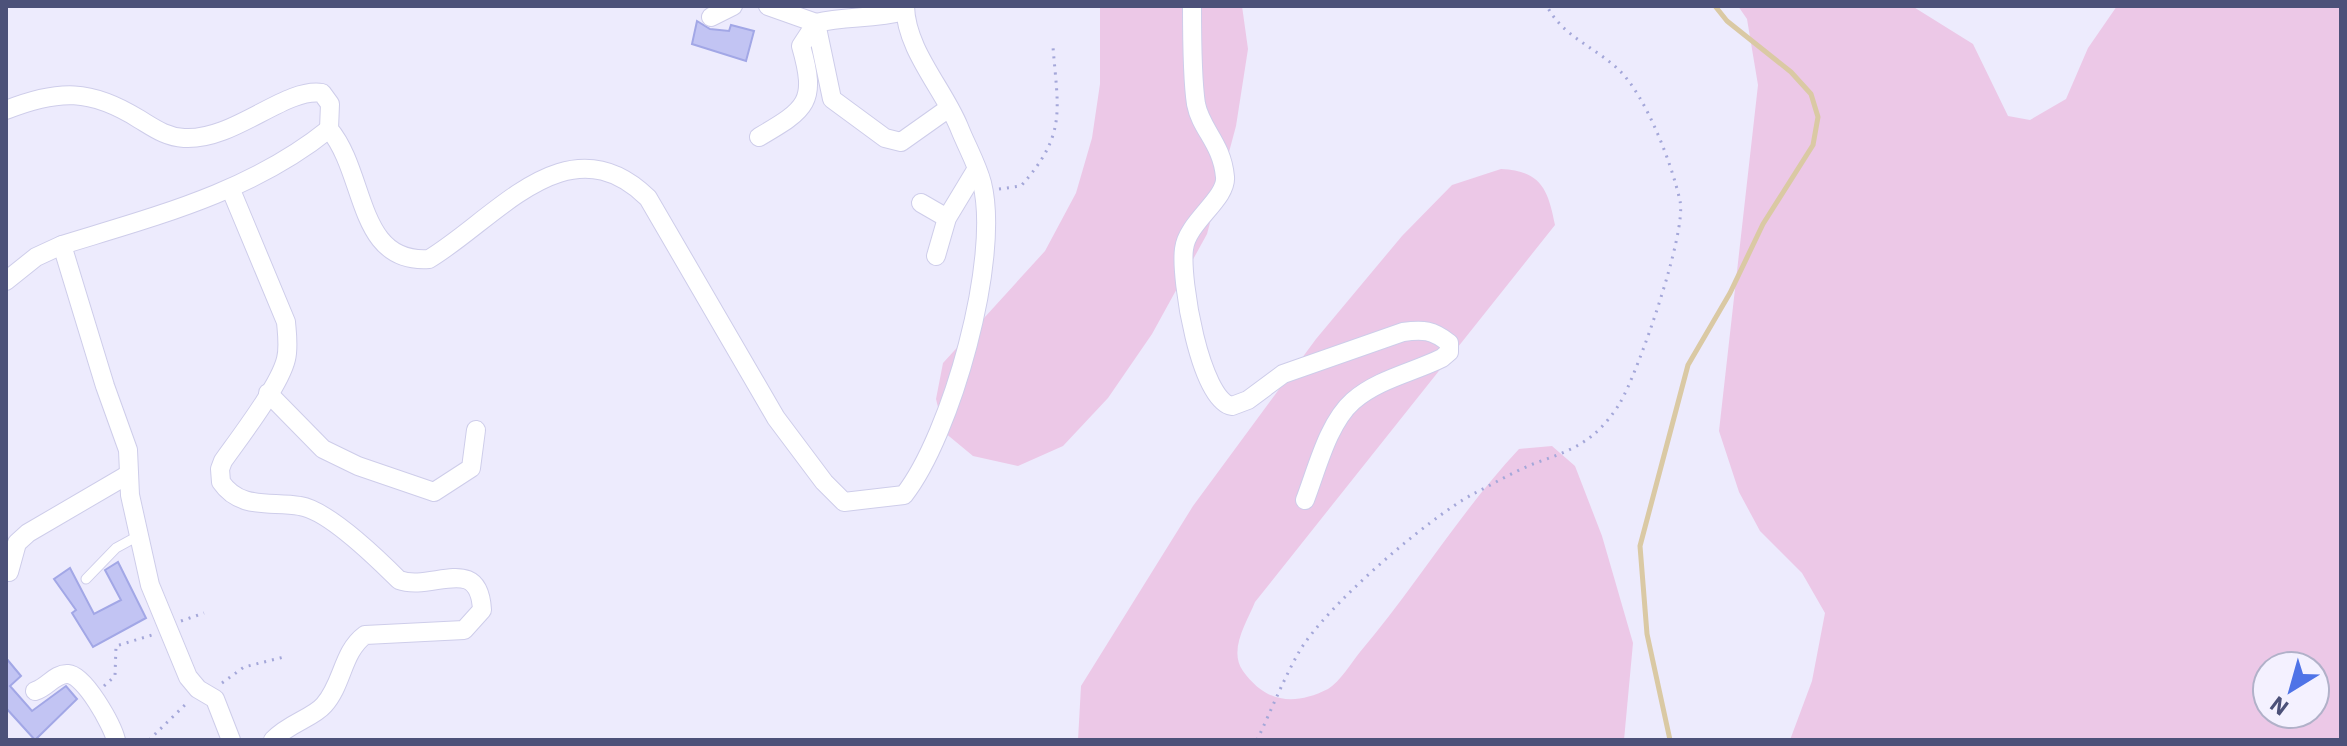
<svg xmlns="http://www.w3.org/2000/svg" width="2347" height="746" font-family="'IBM Plex Sans',sans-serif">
	<rect width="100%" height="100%" fill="#edebfd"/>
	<g fill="#ecc8e7" fill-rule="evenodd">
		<path d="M 1100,6 L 1242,6 L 1248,49 L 1236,126 L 1207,234 L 1152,334 L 1108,398 L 1063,446 L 1018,466 L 973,456 L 944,432 L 936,399 L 943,363 L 1045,251 L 1076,193 L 1092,138 L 1100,84 Z"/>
		<path d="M 1738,6 L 1912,6 L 1973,44 L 2008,116 L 2030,120 L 2066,99 L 2088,48 L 2117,6 L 2341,6 L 2341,740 L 1790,740 L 1812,681 L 1825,613 L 1802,573 L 1760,531 L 1739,492 L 1719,431 L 1758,85 L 1747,19 ZM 2267,666 L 2315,666 L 2315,714 L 2267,714 Z"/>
		<path d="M 1501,169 C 1541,171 1548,189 1555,225 L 1255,602 C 1247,622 1228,650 1243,671 C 1266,703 1294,706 1328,689 C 1340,682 1351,663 1360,652 C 1416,586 1460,512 1519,449 L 1552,446 L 1575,466 L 1602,536 L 1633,643 L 1624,740 L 1078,740 L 1081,686 L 1193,506 L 1316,339 L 1402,236 L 1452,185 Z"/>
	</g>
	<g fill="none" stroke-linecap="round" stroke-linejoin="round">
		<path stroke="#dac9a4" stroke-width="5" d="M 1670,740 L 1647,634 L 1640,546 L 1688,365 L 1730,293 L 1763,224 L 1813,145 L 1818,117 L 1811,94 L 1791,72 L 1727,21 L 1715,6"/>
	</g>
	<g fill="#c2c4f3" stroke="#a2a7e6" stroke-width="2">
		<path d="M 697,21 L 710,29 L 729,31 L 731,25 L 754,31 L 746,61 L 692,44 Z"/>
		<path d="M 118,562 L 146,618 L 93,647 L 72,613 L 76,610 L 54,579 L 70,568 L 94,614 L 121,600 L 105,570 Z"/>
		<path d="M 6,658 L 21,676 L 10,686 L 32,711 L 66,686 L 77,699 L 35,740 L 6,708 Z"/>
	</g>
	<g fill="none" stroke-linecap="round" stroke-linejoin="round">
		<g stroke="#cecdea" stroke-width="11">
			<path id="service" d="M 86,579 L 116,548 L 138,536"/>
		</g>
		<g stroke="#cecdea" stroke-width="20">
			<g id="minor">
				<path d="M 768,6 L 816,23 L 832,99 L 885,138 L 901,142 L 949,108"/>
				<path d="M 1192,6 C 1192,33 1192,78 1196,104 C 1201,130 1222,143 1225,177 C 1227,199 1187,222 1184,249 C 1180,279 1200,400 1232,406 L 1248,400 L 1283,374 L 1403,332 C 1423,329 1433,330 1449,343 L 1449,352 L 1442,358 C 1414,372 1378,379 1353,401 C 1328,423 1317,469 1305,500"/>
				<path d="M 711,17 L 733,6"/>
				<path d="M 6,110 C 59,89 91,89 139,119 C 154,128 166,137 184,138 C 234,141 285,87 322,93 L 330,104 L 329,129 C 367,174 356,264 429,259 C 497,218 568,120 648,198 L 776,418 L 824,482 L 844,502 L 904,495 C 951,435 1001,259 982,183 C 977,164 966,145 959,127 C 943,88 906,50 905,6"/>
				<path d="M 759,137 C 807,109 817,102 801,46 L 816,23 C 846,16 874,19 904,11"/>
				<path d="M 231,190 L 286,322 C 287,334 289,347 286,359 C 280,385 240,437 223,461 L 220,469 L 221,482 C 240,510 270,501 300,506 C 328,510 378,559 399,580 C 432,592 479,553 482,610 L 464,630 L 365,635 C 342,652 343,684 324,705 C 313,718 289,723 273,740"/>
				<path d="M 921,203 L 947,218"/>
				<path d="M 62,245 L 105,386 L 128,450 L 130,495 L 150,585 L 188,677 L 198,689 L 215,699 L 231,740"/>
				<path d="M 936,256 L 947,218 L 976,170"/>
				<path d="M 6,281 L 36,257 L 62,245 C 156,216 251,192 329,129"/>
				<path d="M 268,393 L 323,449 L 358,466 L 434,492 L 471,468 L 476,430"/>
				<path d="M 9,572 L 17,543 L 28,533 L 129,474"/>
				<path d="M 35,691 C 47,688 55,673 68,674 C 85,675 112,725 116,740"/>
			</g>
		</g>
		<g stroke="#a4a7d9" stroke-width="3" stroke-dasharray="2 6" stroke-linecap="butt">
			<path d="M 999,189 L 1021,186 C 1067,134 1058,111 1053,47"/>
			<path d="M 181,621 L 204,613"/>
			<path d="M 222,683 L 244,667 L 284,657"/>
			<path d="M 104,686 L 115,676 L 116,646 L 152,635"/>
			<path d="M 149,740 L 188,702"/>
			<path d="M 1257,740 C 1271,711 1283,680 1299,652 C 1325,607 1427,519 1473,494 C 1493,484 1513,472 1533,464 C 1554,456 1575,450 1593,435 C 1602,428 1614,413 1620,403 C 1638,372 1687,233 1680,201 C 1672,164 1646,96 1619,70 C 1595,47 1562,36 1547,6"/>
		</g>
		<use href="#service" stroke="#fff" stroke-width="9"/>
		<use href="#minor" stroke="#fff" stroke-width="18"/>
	</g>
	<rect width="2347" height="746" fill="none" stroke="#4c5179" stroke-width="16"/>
	<g transform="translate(2291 690) rotate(217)"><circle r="38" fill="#f4f1ff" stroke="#b1b1c9" stroke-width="2"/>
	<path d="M0-6L14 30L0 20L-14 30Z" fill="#4f73e7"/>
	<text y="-12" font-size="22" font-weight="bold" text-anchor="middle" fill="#4c5179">N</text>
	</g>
</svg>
